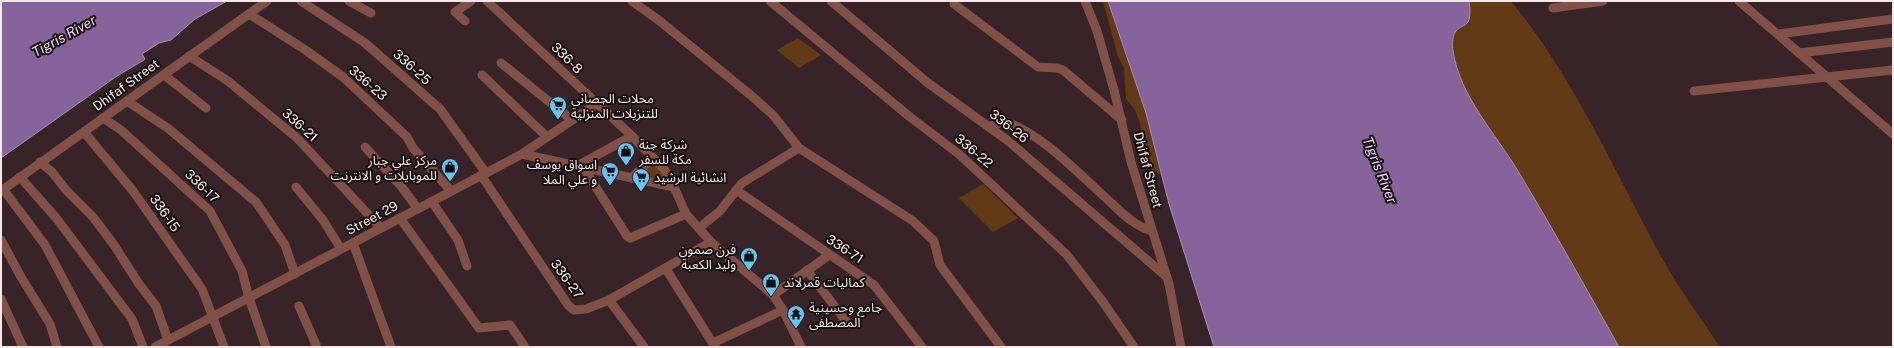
<svg xmlns="http://www.w3.org/2000/svg" width="1894" height="348" font-family="'Public Sans','Noto Sans Arabic',sans-serif">
	<rect width="100%" height="100%" fill="#382428"/>
	<g fill="#623a15">
		<path d="M 1103,1 L 1116,1 L 1134,60 L 1214,347 L 1169,204 L 1162,175 L 1150,170 L 1145,163 L 1140,123 L 1135,110 L 1126,99 L 1124,68 L 1118,57 Z"/>
		<path d="M 1446,1 L 1511,1 C 1576,81 1613,169 1662,258 C 1679,289 1701,318 1720,347 L 1586,347 L 1484,135 L 1443,36 Z"/>
		<path d="M 798,38 L 821,55 L 799,68 L 777,50 Z"/>
		<path d="M 652,164 L 665,175 L 664,178 L 661,179 L 641,174 Z"/>
		<path d="M 983,184 L 1018,218 L 993,232 L 959,198 Z"/>
	</g>
	<g fill="#86649b" stroke="#a88cb3">
		<path d="M 1,1 L 227,1 L 195,19 L 171,40 L 159,43 L 142,54 L 145,59 L 144,60 L 117,76 L 1,158 Z"/>
		<path d="M 1108,1 L 1469,1 C 1470,7 1471,16 1468,22 C 1465,26 1462,26 1458,29 C 1452,33 1452,45 1453,51 C 1460,96 1495,133 1518,171 C 1553,229 1586,288 1619,347 L 1214,347 L 1169,204 L 1146,113 Z"/>
	</g>
	<g fill="none" stroke-linecap="round" stroke-linejoin="round">
		<g stroke="#815046" stroke-width="9">
			<path d="M 301,1 L 365,43 L 440,109 L 486,173"/>
			<path d="M 349,1 L 371,13"/>
			<path d="M 487,1 L 632,136 L 664,169 L 674,187"/>
			<path d="M 632,1 L 661,22 L 753,97 L 773,115 L 799,148 L 913,221 L 934,241 L 940,265 L 1001,347"/>
			<path d="M 770,1 L 910,117 L 960,155 L 1067,255 L 1103,302 L 1134,347"/>
			<path d="M 831,1 L 928,83 L 1007,140 L 1167,277"/>
			<path d="M 1085,1 L 1097,31 L 1114,90 L 1131,162 L 1169,284 L 1181,347"/>
			<path d="M 1739,1 L 1893,134"/>
			<path d="M 954,4 L 1038,67 L 1057,68 L 1063,70 L 1122,120"/>
			<path d="M 1553,8 L 1603,1"/>
			<path d="M 249,14 L 304,49 L 343,77 L 407,137 L 413,148 L 451,191"/>
			<path d="M 465,21 L 455,12 L 471,1"/>
			<path d="M 1778,34 L 1893,19"/>
			<path d="M 1799,53 L 1893,42"/>
			<path d="M 189,56 L 228,81 L 297,138 L 381,228"/>
			<path d="M 501,63 L 572,120"/>
			<path d="M 164,75 L 206,108"/>
			<path d="M 482,75 L 547,137"/>
			<path d="M 1694,91 L 1893,70"/>
			<path d="M 127,101 L 169,129 L 256,202 L 285,245 L 295,274"/>
			<path d="M 103,118 L 121,130 L 210,211 L 242,271 L 249,298 L 266,347"/>
			<path d="M 989,127 L 1004,121 C 1042,134 1078,173 1107,199 C 1121,212 1134,226 1152,231"/>
			<path d="M 84,132 L 133,191 L 202,289 L 224,347"/>
			<path d="M 365,147 L 401,186 L 418,209"/>
			<path d="M 522,154 L 674,187 L 686,214 L 711,242 L 773,295 L 783,310 L 801,347"/>
			<path d="M 40,162 L 52,172 L 66,190 L 93,217 L 114,245 L 139,284 L 156,306 L 168,340"/>
			<path d="M 577,166 L 632,136"/>
			<path d="M 583,167 L 627,236 L 630,238 L 686,214"/>
			<path d="M 481,175 L 568,305 L 574,310 L 586,309 L 609,300 L 711,242"/>
			<path d="M 20,177 L 57,219 L 132,319 L 143,347"/>
			<path d="M 631,178 L 653,158"/>
			<path d="M 296,187 L 323,220 L 341,249"/>
			<path d="M 3,189 L 45,245 L 99,347"/>
			<path d="M 736,190 L 874,285 L 922,347"/>
			<path d="M 1,191 L 267,1"/>
			<path d="M 432,202 L 458,240 L 467,266"/>
			<path d="M 400,218 L 479,328 L 510,325 L 525,347"/>
			<path d="M 699,228 L 720,211 L 742,183 L 799,148"/>
			<path d="M 1,240 L 21,277 L 50,324 L 57,347"/>
			<path d="M 353,243 L 391,347"/>
			<path d="M 666,269 L 715,347"/>
			<path d="M 807,270 L 848,324"/>
			<path d="M 773,295 L 829,255"/>
			<path d="M 1,299 L 23,347"/>
			<path d="M 609,300 L 644,347"/>
			<path d="M 299,306 L 317,347"/>
			<path d="M 713,343 L 783,310"/>
			<path d="M 155,347 L 522,154 L 596,104"/>
		</g>
	</g>
	<defs>
		<g id="supermarket-pin" transform="scale(0.9)"><path d="M0 17L-7.5 6A9.5 9.5 0 1 1 7.5 6Z" fill="#67c4f0" stroke="#191012"/><path d="M-6-5.5h2.5l.6 2H6L4.5 2H-2.5L-4.4-4H-6ZM-1.5 3.2a1.3 1.3 0 1 0 .1 0ZM3 3.2a1.3 1.3 0 1 0 .1 0Z" fill="#111"/></g>
		<g id="shop-pin" transform="scale(0.9)"><path d="M0 17L-7.5 6A9.5 9.5 0 1 1 7.5 6Z" fill="#67c4f0" stroke="#191012"/><path d="M-5-2.5h2.3a2.7 3.5 0 0 1 5.4 0H5L5.5 6h-11ZM-1.5-2.5h3a1.5 2.3 0 0 0-3 0Z" fill="#111"/></g>
		<g id="temple-pin" transform="scale(0.9)"><path d="M0 17L-7.5 6A9.5 9.5 0 1 1 7.5 6Z" fill="#67c4f0" stroke="#191012"/><path d="M0-6L5-2H3V0L6.5 2.5H4V6H1.5V3h-3V6H-4V2.5H-6.5L-3 0V-2H-5Z" fill="#111"/></g>
	</defs>
	<g fill-rule="evenodd">
		<use href="#supermarket-pin" x="558" y="105"/>
		<use href="#shop-pin" x="626" y="151"/>
		<use href="#shop-pin" x="450" y="167"/>
		<use href="#supermarket-pin" x="610" y="171"/>
		<use href="#supermarket-pin" x="641" y="177"/>
		<use href="#shop-pin" x="749" y="256"/>
		<use href="#shop-pin" x="771" y="282"/>
		<use href="#temple-pin" x="796" y="314"/>
	</g>
	<g text-anchor="middle" dominant-baseline="central" stroke-width="4" stroke-linejoin="round" paint-order="stroke">
		<g font-size="13" fill="#f7e9eb" stroke="#191012">
			<text transform="translate(567 58) rotate(45)">336-8</text>
			<text transform="translate(412 67) rotate(42)">336-25</text>
			<text transform="translate(368 83) rotate(41)">336-23</text>
			<text transform="translate(126 85) rotate(-36)">Dhifaf Street</text>
			<text transform="translate(300 125) rotate(42)">336-21</text>
			<text transform="translate(1009 126) rotate(38)">336-26</text>
			<text transform="translate(974 151) rotate(40)">336-22</text>
			<text transform="translate(1148 170) rotate(75)">Dhifaf Street</text>
			<text transform="translate(202 186) rotate(44)">336-17</text>
			<text transform="translate(165 213) rotate(55)">336-15</text>
			<text transform="translate(372 218) rotate(-28)">Street 29</text>
			<text transform="translate(845 249) rotate(33)">336-71</text>
			<text transform="translate(567 279) rotate(54)">336-27</text>
		</g>
		<g font-size="13" fill="#f7e9eb" stroke="#191012" text-anchor="start">
			<text x="571" y="98">محلات الجصاني<tspan x="571" dy="15">للتنزيلات المنزلية</tspan></text>
			<text x="639" y="144">شركة جنة<tspan x="639" dy="15">مكة للسفر</tspan></text>
			<text x="437" y="160" text-anchor="end">مركز علي جبار<tspan x="437" dy="15">للموبايلات و الانترنت</tspan></text>
			<text x="597" y="164" text-anchor="end">اسواق يوسف<tspan x="597" dy="15">و علي الملا</tspan></text>
			<text x="654" y="177">انشائية الرشيد</text>
			<text x="736" y="249" text-anchor="end">فرن صمون<tspan x="736" dy="15">وليد الكعبة</tspan></text>
			<text x="784" y="282">كماليات قمرلاند</text>
			<text x="809" y="307">جامع وحسينية<tspan x="809" dy="15">المصطفى</tspan></text>
		</g>
		<g font-size="14" font-style="italic" fill="#e9d5f6" stroke="#191012">
			<text transform="translate(64 36) rotate(-29)">Tigris River</text>
			<text transform="translate(1380 170) rotate(68)">Tigris River</text>
		</g>
	</g>
	<rect width="1894" height="348" fill="none" stroke="#f7e9eb" stroke-width="4"/>
</svg>
